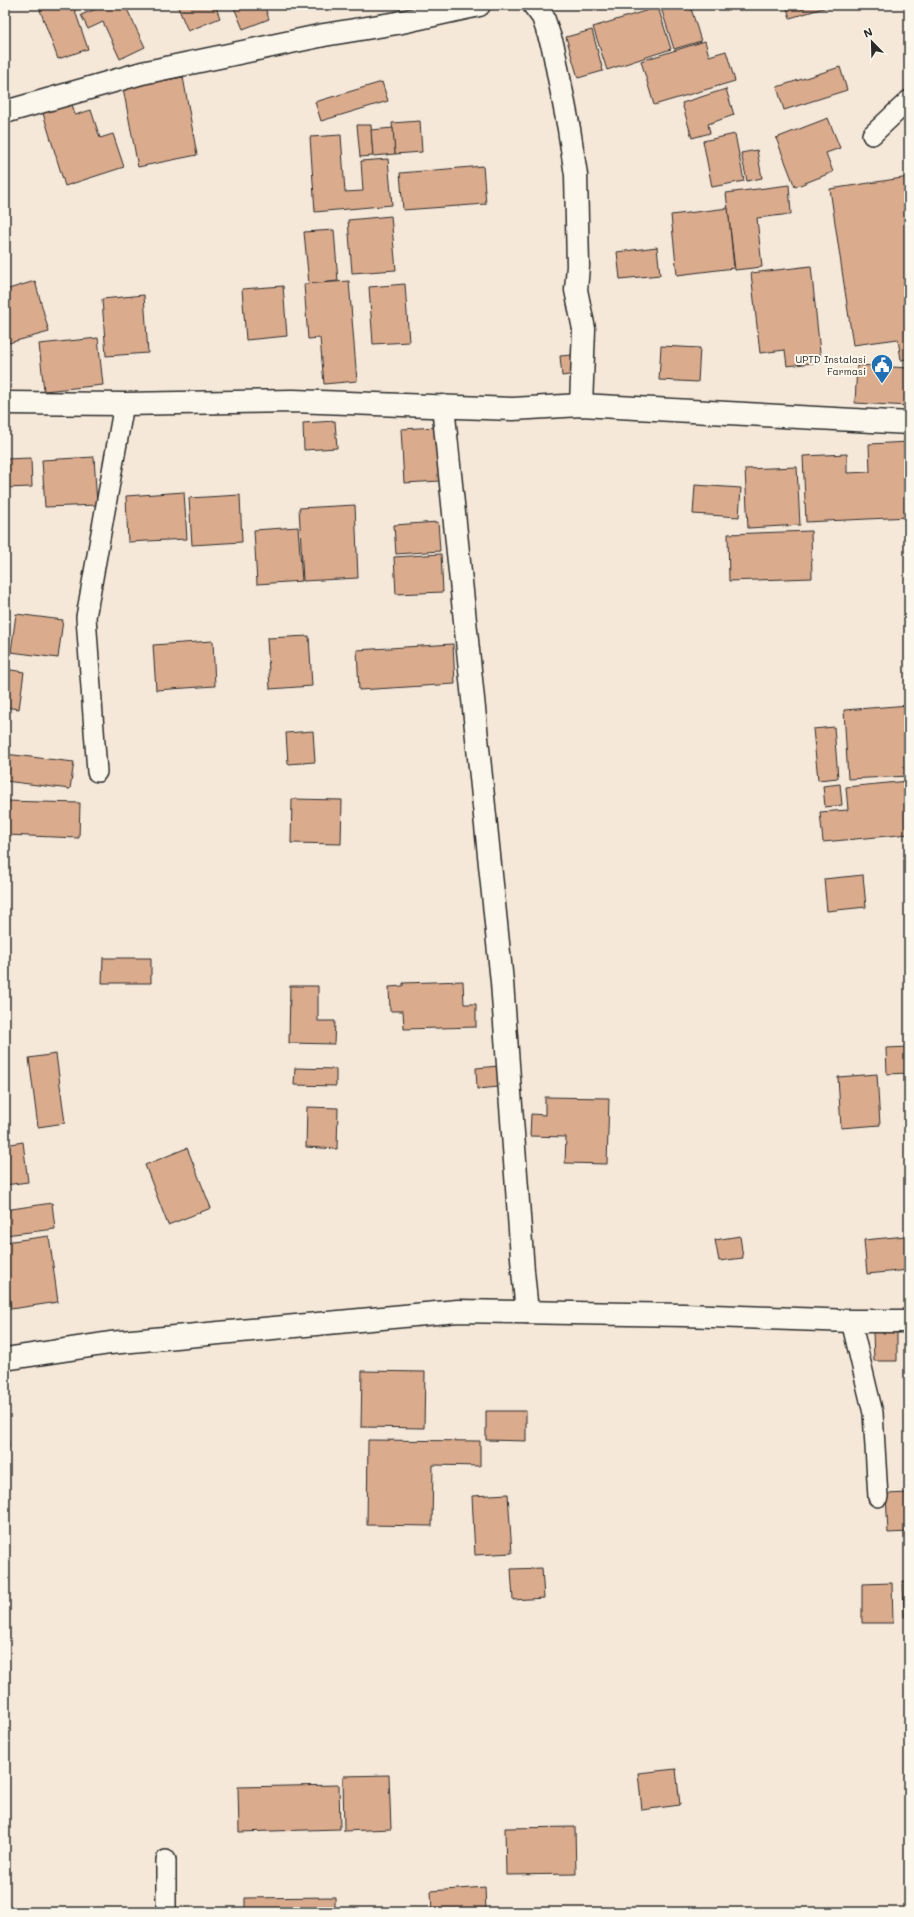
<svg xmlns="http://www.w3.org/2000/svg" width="914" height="1917" font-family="Mali,sans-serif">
	<rect width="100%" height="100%" fill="#f5e8d9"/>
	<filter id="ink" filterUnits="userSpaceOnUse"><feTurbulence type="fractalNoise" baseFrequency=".025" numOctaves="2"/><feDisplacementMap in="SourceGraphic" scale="8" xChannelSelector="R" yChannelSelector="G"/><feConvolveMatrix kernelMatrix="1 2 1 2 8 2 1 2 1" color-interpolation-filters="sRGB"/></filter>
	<g filter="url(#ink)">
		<g fill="#dbab8d" stroke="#2b2b2b">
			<path d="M 54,5 L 73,5 L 88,49 L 58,59 L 40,10 Z"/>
			<path d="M 94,5 L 125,5 L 145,47 L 120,59 L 103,22 L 88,29 L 81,15 L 96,9 Z"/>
			<path d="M 177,5 L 215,5 L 220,18 L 188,31 Z"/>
			<path d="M 233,5 L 264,5 L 269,19 L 243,29 Z"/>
			<path d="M 671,5 L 690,5 L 701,41 L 674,49 L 661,8 Z"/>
			<path d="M 786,5 L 826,5 L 827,7 L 790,18 Z"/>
			<path d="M 658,7 L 671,49 L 607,70 L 593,27 Z"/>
			<path d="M 592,30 L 603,71 L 578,78 L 566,37 Z"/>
			<path d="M 705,41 L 709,56 L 726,51 L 735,81 L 654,105 L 641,61 Z"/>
			<path d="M 840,67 L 847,90 L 784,110 L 777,87 Z"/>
			<path d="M 183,77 L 197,155 L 138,167 L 123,88 Z"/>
			<path d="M 382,82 L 388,101 L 321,121 L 315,102 Z"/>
			<path d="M 726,89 L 734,115 L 708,124 L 710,133 L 692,138 L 682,103 Z"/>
			<path d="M 71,101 L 75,115 L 91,110 L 100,138 L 113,134 L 124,167 L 65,186 L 42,110 Z"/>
			<path d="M 828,118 L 840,148 L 826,153 L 833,172 L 795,187 L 776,138 Z"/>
			<path d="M 420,121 L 422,152 L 395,154 L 392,123 Z"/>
			<path d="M 357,125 L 371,125 L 373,156 L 360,157 Z"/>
			<path d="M 393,128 L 395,154 L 373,156 L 371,130 Z"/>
			<path d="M 735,134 L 744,181 L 712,187 L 703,141 Z"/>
			<path d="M 341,135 L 345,192 L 363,191 L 361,161 L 388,159 L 392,205 L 315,212 L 310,137 Z"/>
			<path d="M 757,150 L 762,178 L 747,181 L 741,153 Z"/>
			<path d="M 483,166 L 486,204 L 403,210 L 400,173 Z"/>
			<path d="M 909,177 L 909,359 L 901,360 L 898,339 L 853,345 L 830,189 Z"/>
			<path d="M 789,185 L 791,214 L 757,218 L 762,267 L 735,270 L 726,193 Z"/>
			<path d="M 728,208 L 734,268 L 677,275 L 671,215 Z"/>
			<path d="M 391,216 L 396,270 L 352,273 L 348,220 Z"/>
			<path d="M 334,230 L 338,281 L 309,284 L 304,232 Z"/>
			<path d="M 657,247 L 660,275 L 620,279 L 617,252 Z"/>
			<path d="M 811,266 L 821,362 L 787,366 L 785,350 L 760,353 L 751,273 Z"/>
			<path d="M 35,281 L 49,332 L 5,344 L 5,290 Z"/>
			<path d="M 349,281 L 357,381 L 324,384 L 320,338 L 308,339 L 304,284 Z"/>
			<path d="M 405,284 L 409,342 L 373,344 L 369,287 Z"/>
			<path d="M 283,286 L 287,336 L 246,340 L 242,289 Z"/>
			<path d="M 144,295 L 148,353 L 106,356 L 102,299 Z"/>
			<path d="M 98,338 L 103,385 L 44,391 L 39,344 Z"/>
			<path d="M 661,346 L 700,348 L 698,382 L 659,380 Z"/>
			<path d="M 572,355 L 575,374 L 562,376 L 560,356 Z"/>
			<path d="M 857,365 L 909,368 L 909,406 L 855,403 Z"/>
			<path d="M 335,421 L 337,448 L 304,450 L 303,423 Z"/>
			<path d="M 437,427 L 440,481 L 404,483 L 401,429 Z"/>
			<path d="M 909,442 L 909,517 L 806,522 L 803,456 L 847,454 L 847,473 L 870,472 L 869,444 Z"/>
			<path d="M 94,457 L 97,505 L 45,507 L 42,460 Z"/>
			<path d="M 31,458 L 32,487 L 5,488 L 5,459 Z"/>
			<path d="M 797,467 L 800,525 L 748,528 L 745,469 Z"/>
			<path d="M 695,485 L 741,488 L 739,517 L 693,514 Z"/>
			<path d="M 184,492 L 187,539 L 128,542 L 126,496 Z"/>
			<path d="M 240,495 L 242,542 L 192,545 L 189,498 Z"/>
			<path d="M 355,505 L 358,578 L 303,581 L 299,508 Z"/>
			<path d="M 438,522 L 440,551 L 396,554 L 394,525 Z"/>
			<path d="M 298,527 L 302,581 L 257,584 L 254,530 Z"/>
			<path d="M 811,531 L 812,578 L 729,581 L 728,534 Z"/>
			<path d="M 441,554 L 443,592 L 396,594 L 394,557 Z"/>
			<path d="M 16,614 L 63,620 L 58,658 L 11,652 Z"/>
			<path d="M 309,636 L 312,686 L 270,689 L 267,638 Z"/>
			<path d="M 213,641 L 215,686 L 156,690 L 153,645 Z"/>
			<path d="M 453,644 L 455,684 L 359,690 L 357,650 Z"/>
			<path d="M 5,669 L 24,672 L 19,709 L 5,707 Z"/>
			<path d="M 909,705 L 909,776 L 848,779 L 844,710 Z"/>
			<path d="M 834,727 L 838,778 L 818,780 L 813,729 Z"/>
			<path d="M 313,731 L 315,762 L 288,764 L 286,733 Z"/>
			<path d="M 5,754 L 74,762 L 70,789 L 5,781 Z"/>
			<path d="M 909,781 L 909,834 L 823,842 L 820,812 L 848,810 L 846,787 Z"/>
			<path d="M 840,784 L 842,805 L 825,807 L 823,786 Z"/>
			<path d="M 292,799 L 342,800 L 341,844 L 291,843 Z"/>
			<path d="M 5,801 L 80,803 L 79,838 L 5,835 Z"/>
			<path d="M 863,875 L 866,907 L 827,911 L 824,879 Z"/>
			<path d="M 103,958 L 151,958 L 151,983 L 102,983 Z"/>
			<path d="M 463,981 L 464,1004 L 476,1004 L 476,1027 L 404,1029 L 403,1011 L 390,1011 L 389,987 L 403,986 L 403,983 Z"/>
			<path d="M 290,986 L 318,986 L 318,1021 L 335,1021 L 334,1044 L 289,1043 Z"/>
			<path d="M 909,1047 L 909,1073 L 887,1074 L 886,1048 Z"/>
			<path d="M 56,1054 L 65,1123 L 38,1127 L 29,1058 Z"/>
			<path d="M 499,1066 L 499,1087 L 477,1089 L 476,1068 Z"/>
			<path d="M 295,1068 L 336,1069 L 336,1086 L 294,1085 Z"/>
			<path d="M 877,1074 L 880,1125 L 841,1128 L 838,1077 Z"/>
			<path d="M 545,1097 L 609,1098 L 607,1164 L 565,1163 L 566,1137 L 530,1136 L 531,1114 L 545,1115 Z"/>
			<path d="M 307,1107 L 338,1108 L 337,1149 L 306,1147 Z"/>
			<path d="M 23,1142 L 28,1182 L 5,1185 L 5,1145 Z"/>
			<path d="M 187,1148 L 211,1208 L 168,1225 L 145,1165 Z"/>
			<path d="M 52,1203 L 55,1229 L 5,1235 L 5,1210 Z"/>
			<path d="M 49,1236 L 58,1302 L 11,1309 L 5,1268 L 5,1242 Z"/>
			<path d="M 740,1236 L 743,1258 L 719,1261 L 715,1240 Z"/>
			<path d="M 906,1236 L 909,1270 L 867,1274 L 864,1240 Z"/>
			<path d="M 873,1331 L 897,1331 L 897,1361 L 874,1361 Z"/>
			<path d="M 362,1371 L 425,1372 L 424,1428 L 361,1427 Z"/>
			<path d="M 486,1411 L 526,1411 L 526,1441 L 486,1440 Z"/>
			<path d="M 5,1418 L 9,1447 L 5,1448 Z"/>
			<path d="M 368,1440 L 480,1441 L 480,1466 L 433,1465 L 432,1526 L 367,1525 Z"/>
			<path d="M 909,1493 L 909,1532 L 888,1533 L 886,1494 Z"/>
			<path d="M 508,1494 L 512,1553 L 475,1555 L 472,1496 Z"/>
			<path d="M 542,1568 L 544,1598 L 513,1600 L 511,1569 Z"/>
			<path d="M 903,1581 L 909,1581 L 909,1617 L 904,1617 Z"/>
			<path d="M 892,1583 L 893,1623 L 862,1623 L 862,1584 Z"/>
			<path d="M 676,1769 L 680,1805 L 642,1810 L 638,1773 Z"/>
			<path d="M 389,1775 L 391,1829 L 344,1831 L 343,1776 Z"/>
			<path d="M 339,1785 L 340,1829 L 239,1832 L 238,1787 Z"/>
			<path d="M 575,1827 L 576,1874 L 506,1875 L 505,1828 Z"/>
			<path d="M 485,1887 L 486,1912 L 432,1912 L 431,1891 Z"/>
			<path d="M 335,1897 L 335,1912 L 245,1912 L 245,1898 Z"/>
		</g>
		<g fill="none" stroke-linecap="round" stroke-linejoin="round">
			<g stroke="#2b2b2b" stroke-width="22">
				<g id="service">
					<path d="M 872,135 L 909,100"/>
					<path d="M 97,772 L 86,617 L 124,404"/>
					<path d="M 851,1321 L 873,1413 L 878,1497"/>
					<path d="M 166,1912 L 166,1860"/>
				</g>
			</g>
			<g stroke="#2b2b2b" stroke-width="25">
				<g id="minor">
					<path d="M 534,5 L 543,17 L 553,47 L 569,129 L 576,175 L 578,266 L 576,290 L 584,329 L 581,405"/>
					<path d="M 5,112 L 142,73 L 324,35 L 397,23 L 479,5"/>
					<path d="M 443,406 L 502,982 L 523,1271 L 527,1312"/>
					<path d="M 5,1359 L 110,1343 L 458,1311 L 684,1315 L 851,1321 L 909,1321"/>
				</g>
			</g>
			<g stroke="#2b2b2b" stroke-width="25">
				<path id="tertiary" d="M 5,403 L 124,404 L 293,401 L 513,409 L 581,405 L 909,423"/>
			</g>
			<use href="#service" stroke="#fbf7ec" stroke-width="19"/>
			<use href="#minor" stroke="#fbf7ec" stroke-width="22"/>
			<use href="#tertiary" stroke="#fbf7ec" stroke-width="22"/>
		</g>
	</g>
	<defs>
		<g id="civic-pin" transform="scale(1.15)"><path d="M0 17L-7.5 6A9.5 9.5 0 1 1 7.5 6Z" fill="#1f6fb2" stroke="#fbf7ec"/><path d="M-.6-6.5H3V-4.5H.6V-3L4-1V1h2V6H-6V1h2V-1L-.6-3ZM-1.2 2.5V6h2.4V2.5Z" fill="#fff"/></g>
	</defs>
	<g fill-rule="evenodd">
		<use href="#civic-pin" x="882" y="365"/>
	</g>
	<g text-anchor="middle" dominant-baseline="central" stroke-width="4" stroke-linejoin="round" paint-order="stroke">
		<g font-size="10" fill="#2b2b2b" stroke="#fbf7ec" text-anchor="end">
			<text x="866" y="359">UPTD Instalasi<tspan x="866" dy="12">Farmasi</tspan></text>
		</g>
	</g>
	<rect width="914" height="1917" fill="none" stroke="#fbf7ec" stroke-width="20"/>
	<rect x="10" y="10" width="894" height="1897" fill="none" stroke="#2b2b2b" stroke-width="1.5" filter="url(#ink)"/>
	<g transform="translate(872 42) rotate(337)" stroke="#fbf7ec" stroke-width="3" paint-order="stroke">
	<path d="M0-3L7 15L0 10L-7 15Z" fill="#2b2b2b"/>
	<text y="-6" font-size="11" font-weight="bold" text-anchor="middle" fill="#2b2b2b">N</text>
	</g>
</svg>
